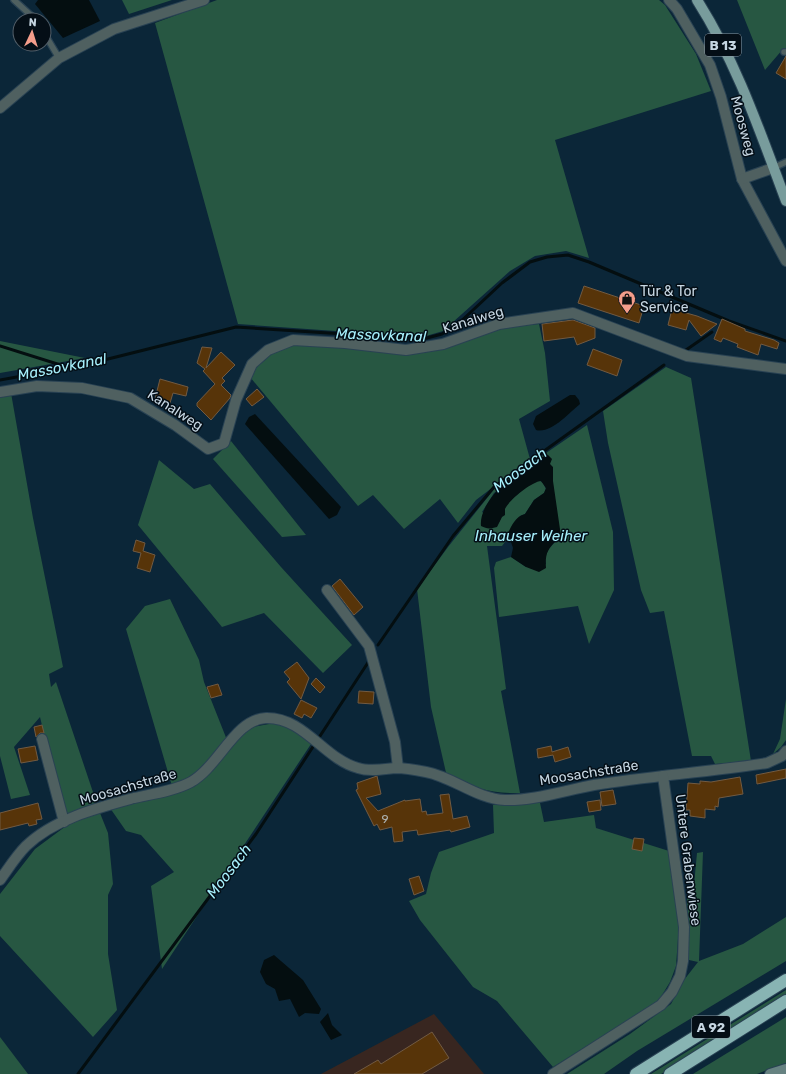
<svg xmlns="http://www.w3.org/2000/svg" width="786" height="1074" font-family="Rubik,sans-serif">
	<rect width="100%" height="100%" fill="#0b2638"/>
	<path fill="#382620" d="M 434,1014 L 484,1074 L 321,1074 Z"/>
	<g fill="#275742">
		<path d="M 122,0 L 172,0 L 129,14 Z"/>
		<path d="M 217,0 L 659,0 L 665,5 L 696,54 L 711,91 L 555,140 L 589,258 L 566,251 L 535,256 L 510,271 L 443,331 L 426,336 L 406,336 L 238,324 L 155,23 Z"/>
		<path d="M 737,0 L 786,0 L 786,49 L 783,49 L 765,70 Z"/>
		<path d="M 539,324 L 545,353 L 550,401 L 519,419 L 530,459 L 476,500 L 458,523 L 440,499 L 404,529 L 373,495 L 358,506 L 250,377 L 256,366 L 271,351 L 292,342 L 404,351 L 506,327 Z"/>
		<path d="M 0,341 L 85,358 L 0,373 Z"/>
		<path d="M 666,367 L 691,378 L 751,761 L 715,764 L 711,756 L 692,756 L 664,611 L 650,613 L 641,590 L 608,443 L 603,411 Z"/>
		<path d="M 11,393 L 33,518 L 63,667 L 49,674 L 51,687 L 56,682 L 100,813 L 108,833 L 113,884 L 108,895 L 108,954 L 117,1010 L 93,1037 L 0,936 L 0,894 L 35,849 L 66,826 L 40,717 L 14,747 L 30,795 L 11,799 L 0,756 L 0,395 Z"/>
		<path d="M 587,425 L 613,532 L 614,590 L 589,644 L 578,606 L 499,617 L 494,568 L 496,562 L 511,557 L 526,567 L 546,564 C 543,554 550,547 557,540 L 561,542 L 550,464 L 544,457 L 494,493 L 482,512 L 498,523 C 503,518 502,510 506,505 C 515,496 527,485 539,480 L 543,483 L 546,489 L 544,493 L 534,500 L 525,514 L 520,516 L 508,533 L 508,538 L 502,546 L 487,546 L 506,689 L 501,691 L 520,793 C 492,794 473,787 447,777 L 431,707 L 417,589 L 448,547 L 495,488 Z"/>
		<path d="M 231,441 L 306,535 L 282,537 L 213,459 Z"/>
		<path d="M 159,460 L 194,489 L 210,484 L 281,567 L 352,645 L 323,673 L 264,613 L 222,627 L 138,525 Z"/>
		<path d="M 170,599 L 199,660 L 204,682 L 227,740 L 232,744 L 252,727 L 280,722 L 313,741 L 162,969 L 151,886 L 174,872 L 141,835 L 126,831 L 110,808 L 172,786 L 126,629 L 145,606 Z"/>
		<path d="M 786,699 L 786,740 L 781,747 L 773,754 L 780,739 Z"/>
		<path d="M 539,798 L 544,822 L 594,815 L 596,828 L 669,851 L 679,925 L 676,966 L 670,982 L 659,1000 L 643,1011 L 553,1067 L 497,1001 L 473,987 L 420,920 L 409,901 L 426,894 L 431,873 L 439,852 L 494,833 L 493,805 Z"/>
		<path d="M 703,852 L 699,961 L 743,944 L 786,917 L 786,961 L 637,1051 L 604,1074 L 567,1074 L 630,1034 L 671,1004 L 684,980 L 698,962 L 689,960 L 687,897 L 694,885 L 697,853 Z"/>
		<path d="M 786,990 L 786,996 L 661,1074 L 651,1074 Z"/>
		<path d="M 786,1017 L 786,1063 L 757,1074 L 693,1074 Z"/>
		<path d="M 0,1037 L 28,1074 L 0,1074 Z"/>
	</g>
	<g fill="#040e10">
		<path d="M 38,0 L 89,0 L 100,21 L 63,38 L 35,4 Z"/>
		<path d="M 570,395 L 575,395 L 579,400 L 580,404 C 569,413 551,434 536,430 L 533,424 L 536,416 Z"/>
		<path d="M 255,414 L 341,507 L 337,515 L 329,519 L 245,424 L 249,417 Z"/>
		<path d="M 548,455 L 552,459 L 550,464 L 553,467 L 553,481 L 562,543 L 557,540 C 547,549 545,555 546,568 L 539,572 L 526,567 L 511,557 L 513,548 L 508,533 C 512,525 515,517 525,514 L 534,500 L 544,493 L 546,488 L 541,481 C 531,482 509,500 505,509 L 505,515 L 502,517 L 497,527 C 490,529 487,529 481,526 C 478,499 524,463 548,455 Z"/>
		<path d="M 274,955 L 303,980 L 321,1009 L 319,1014 L 305,1013 L 299,1017 L 290,999 L 279,1001 L 275,989 L 266,984 L 260,972 L 264,960 Z"/>
		<path d="M 328,1013 L 332,1025 L 342,1035 L 331,1040 L 320,1022 Z"/>
	</g>
	<g fill="none" stroke-linecap="round" stroke-linejoin="round">
		<g stroke="#040e10" stroke-width="3">
			<path d="M 0,346 L 67,367"/>
			<path d="M 686,350 L 712,332"/>
			<path d="M 0,380 L 88,364 L 236,327 L 423,339 L 442,334 L 458,324 L 502,283 L 530,262 L 547,257 L 568,255 L 589,262 L 729,321 L 786,341"/>
			<path d="M 378,645 L 453,536 L 494,487 L 664,365"/>
			<path d="M 78,1074 L 256,834 L 369,661"/>
		</g>
	</g>
	<g fill="#573409" stroke="#715a42">
		<path d="M 786,56 L 786,79 L 776,73 Z"/>
		<path d="M 584,286 L 644,306 L 639,323 L 578,303 Z"/>
		<path d="M 672,309 L 697,316 L 717,324 L 701,336 L 689,320 L 686,330 L 668,325 Z"/>
		<path d="M 722,319 L 745,329 L 745,331 L 774,340 L 779,343 L 777,349 L 761,344 L 758,355 L 737,347 L 738,344 L 723,338 L 721,342 L 714,339 Z"/>
		<path d="M 573,320 L 595,328 L 595,338 L 577,345 L 574,337 L 544,341 L 542,324 Z"/>
		<path d="M 202,347 L 212,348 L 206,368 L 221,352 L 235,365 L 222,378 L 225,381 L 221,385 L 231,395 L 230,398 L 211,420 L 197,406 L 197,403 L 215,384 L 203,371 L 205,369 L 197,363 Z"/>
		<path d="M 593,349 L 622,360 L 617,376 L 587,365 Z"/>
		<path d="M 160,379 L 188,387 L 186,396 L 173,393 L 170,403 L 155,399 Z"/>
		<path d="M 257,389 L 264,397 L 252,406 L 246,399 Z"/>
		<path d="M 136,540 L 145,543 L 143,551 L 155,555 L 150,572 L 137,568 L 141,553 L 133,551 Z"/>
		<path d="M 340,579 L 363,607 L 354,615 L 332,586 Z"/>
		<path d="M 297,662 L 309,678 L 301,699 L 287,682 L 290,679 L 284,672 Z"/>
		<path d="M 316,678 L 325,687 L 320,693 L 311,684 Z"/>
		<path d="M 218,684 L 222,695 L 211,698 L 207,687 Z"/>
		<path d="M 359,691 L 374,692 L 373,704 L 358,703 Z"/>
		<path d="M 301,700 L 317,708 L 311,718 L 304,714 L 302,718 L 294,714 Z"/>
		<path d="M 42,725 L 44,733 L 40,733 L 36,737 L 34,727 Z"/>
		<path d="M 35,746 L 38,760 L 21,763 L 18,749 Z"/>
		<path d="M 551,746 L 552,752 L 568,747 L 571,757 L 555,762 L 553,755 L 538,758 L 537,749 Z"/>
		<path d="M 786,769 L 786,778 L 757,784 L 756,775 Z"/>
		<path d="M 377,776 L 381,794 L 366,798 L 378,811 L 405,800 L 405,801 L 420,799 L 422,812 L 426,811 L 427,815 L 443,813 L 440,795 L 449,794 L 453,819 L 467,816 L 470,827 L 451,832 L 450,830 L 418,835 L 417,830 L 402,832 L 403,841 L 394,842 L 392,827 L 380,830 L 377,824 L 374,826 L 356,790 L 358,789 L 357,783 Z"/>
		<path d="M 740,777 L 743,794 L 719,798 L 718,807 L 715,806 L 715,810 L 705,809 L 705,818 L 690,816 L 690,810 L 686,810 L 688,783 L 700,784 L 700,781 L 711,782 Z"/>
		<path d="M 613,790 L 616,804 L 602,806 L 600,792 Z"/>
		<path d="M 600,800 L 601,810 L 589,812 L 587,802 Z"/>
		<path d="M 38,803 L 42,819 L 36,820 L 37,824 L 29,826 L 28,823 L 0,830 L 0,813 Z"/>
		<path d="M 634,838 L 644,839 L 642,851 L 632,849 Z"/>
		<path d="M 419,876 L 424,891 L 414,895 L 409,879 Z"/>
		<path d="M 432,1032 L 449,1058 L 422,1074 L 354,1074 L 378,1060 L 381,1064 Z"/>
	</g>
	<g fill="none" stroke-linecap="round" stroke-linejoin="round">
		<g stroke="#294253" stroke-width="8">
			<g id="service">
				<path d="M 14,0 L 36,20"/>
				<path d="M 44,33 L 59,58"/>
				<path d="M 784,52 L 786,52"/>
				<path d="M 773,168 L 786,162"/>
			</g>
		</g>
		<g stroke="#294253" stroke-width="12">
			<g id="minor">
				<path d="M 669,0 L 677,9 L 710,65 L 721,97 L 742,179 L 786,261"/>
				<path d="M 0,108 L 59,58 L 114,29 L 204,0"/>
				<path d="M 742,179 L 773,168"/>
				<path d="M 0,392 L 37,386 L 82,388 L 130,398 L 175,425 L 208,449 L 224,443 L 236,400 L 252,364 L 268,350 L 293,340 L 345,343 L 406,350 L 443,344 L 499,324 L 573,313 L 687,356 L 786,369"/>
				<path d="M 327,590 L 369,646 L 395,742 L 398,768"/>
				<path d="M 42,739 L 64,822"/>
				<path d="M 0,880 C 8,869 16,856 26,846 C 54,819 97,808 134,798 C 152,794 174,791 191,782 C 219,766 235,719 266,718 C 304,717 324,759 358,768 C 370,772 384,769 396,768 C 406,768 416,770 426,772 C 453,777 477,799 505,800 C 533,801 566,790 594,785 C 651,776 709,772 767,763 L 782,756 L 786,751"/>
				<path d="M 553,1074 L 661,1005 L 672,992 L 680,976 L 683,961 L 684,927 L 663,776"/>
			</g>
		</g>
		<g stroke="#294253" stroke-width="12">
			<path id="secondary" d="M 770,1074 L 786,1069"/>
		</g>
		<g stroke="#294253" stroke-width="12">
			<path id="primary" d="M 697,0 C 737,63 760,132 786,201"/>
		</g>
		<g stroke="#294253" stroke-width="14">
			<g id="motorway">
				<path d="M 636,1074 L 786,980"/>
				<path d="M 670,1074 L 786,1001"/>
			</g>
		</g>
		<use href="#service" stroke="#4f6060" stroke-width="5.5"/>
		<use href="#minor" stroke="#4f6060" stroke-width="10"/>
		<use href="#secondary" stroke="#668281" stroke-width="10"/>
		<use href="#primary" stroke="#789c9c" stroke-width="10"/>
		<use href="#motorway" stroke="#88b4b3" stroke-width="12"/>
	</g>
	<defs>
		<g id="shop-pin" transform="scale(0.9)"><path d="M0 17L-7.5 6A9.5 9.5 0 1 1 7.5 6Z" fill="#f49d8b" stroke="#040e16"/><path d="M-5-2.5h2.3a2.7 3.5 0 0 1 5.4 0H5L5.5 6h-11ZM-1.5-2.5h3a1.5 2.3 0 0 0-3 0Z" fill="#111"/></g>
	</defs>
	<g fill-rule="evenodd">
		<use href="#shop-pin" x="627" y="299"/>
	</g>
	<g text-anchor="middle" dominant-baseline="central" stroke-width="3" stroke-linejoin="round" paint-order="stroke">
		<g font-size="12" fill="#aaaeac">
			<text x="385" y="819">9</text>
		</g>
		<g fill="#040e16" stroke="#8c9aa5" stroke-width="1">
			<rect x="705" y="34" width="36" height="22" rx="3"/>
			<rect x="692" y="1016" width="38" height="22" rx="3"/>
		</g>
		<g font-size="13" font-weight="bold" fill="#c6d6e2">
			<text x="723" y="45">B 13</text>
			<text x="711" y="1027">A 92</text>
		</g>
		<g font-size="14" fill="#c6d6e2" stroke="#040e16">
			<text transform="translate(743 126) rotate(75)">Moosweg</text>
			<text transform="translate(473 320) rotate(-17)">Kanalweg</text>
			<text transform="translate(175 410) rotate(33)">Kanalweg</text>
			<text transform="translate(589 773) rotate(-9)">Moosachstraße</text>
			<text transform="translate(128 787) rotate(-16)">Moosachstraße</text>
			<text transform="translate(688 860) rotate(83)">Untere Grabenwiese</text>
		</g>
		<g font-size="14" fill="#c6d6e2" stroke="#040e16" text-anchor="start">
			<text x="640" y="291">Tür &amp; Tor<tspan x="640" dy="16">Service</tspan></text>
		</g>
		<g font-size="15" font-style="italic" fill="#a6effb" stroke="#040e16">
			<text transform="translate(381 335) rotate(2)">Massovkanal</text>
			<text transform="translate(62 367) rotate(-11)">Massovkanal</text>
			<text transform="translate(520 470) rotate(-37)">Moosach</text>
			<text x="531" y="536">Inhauser Weiher</text>
			<text transform="translate(229 871) rotate(-53)">Moosach</text>
		</g>
	</g>
	<g transform="translate(32 32) rotate(4)"><circle r="19" fill="#040e16" stroke="#525e68"/>
	<path d="M0-3L7 15L0 10L-7 15Z" fill="#f49d8b"/>
	<text y="-6" font-size="11" font-weight="bold" text-anchor="middle" fill="#c6d6e2">N</text>
	</g>
</svg>
